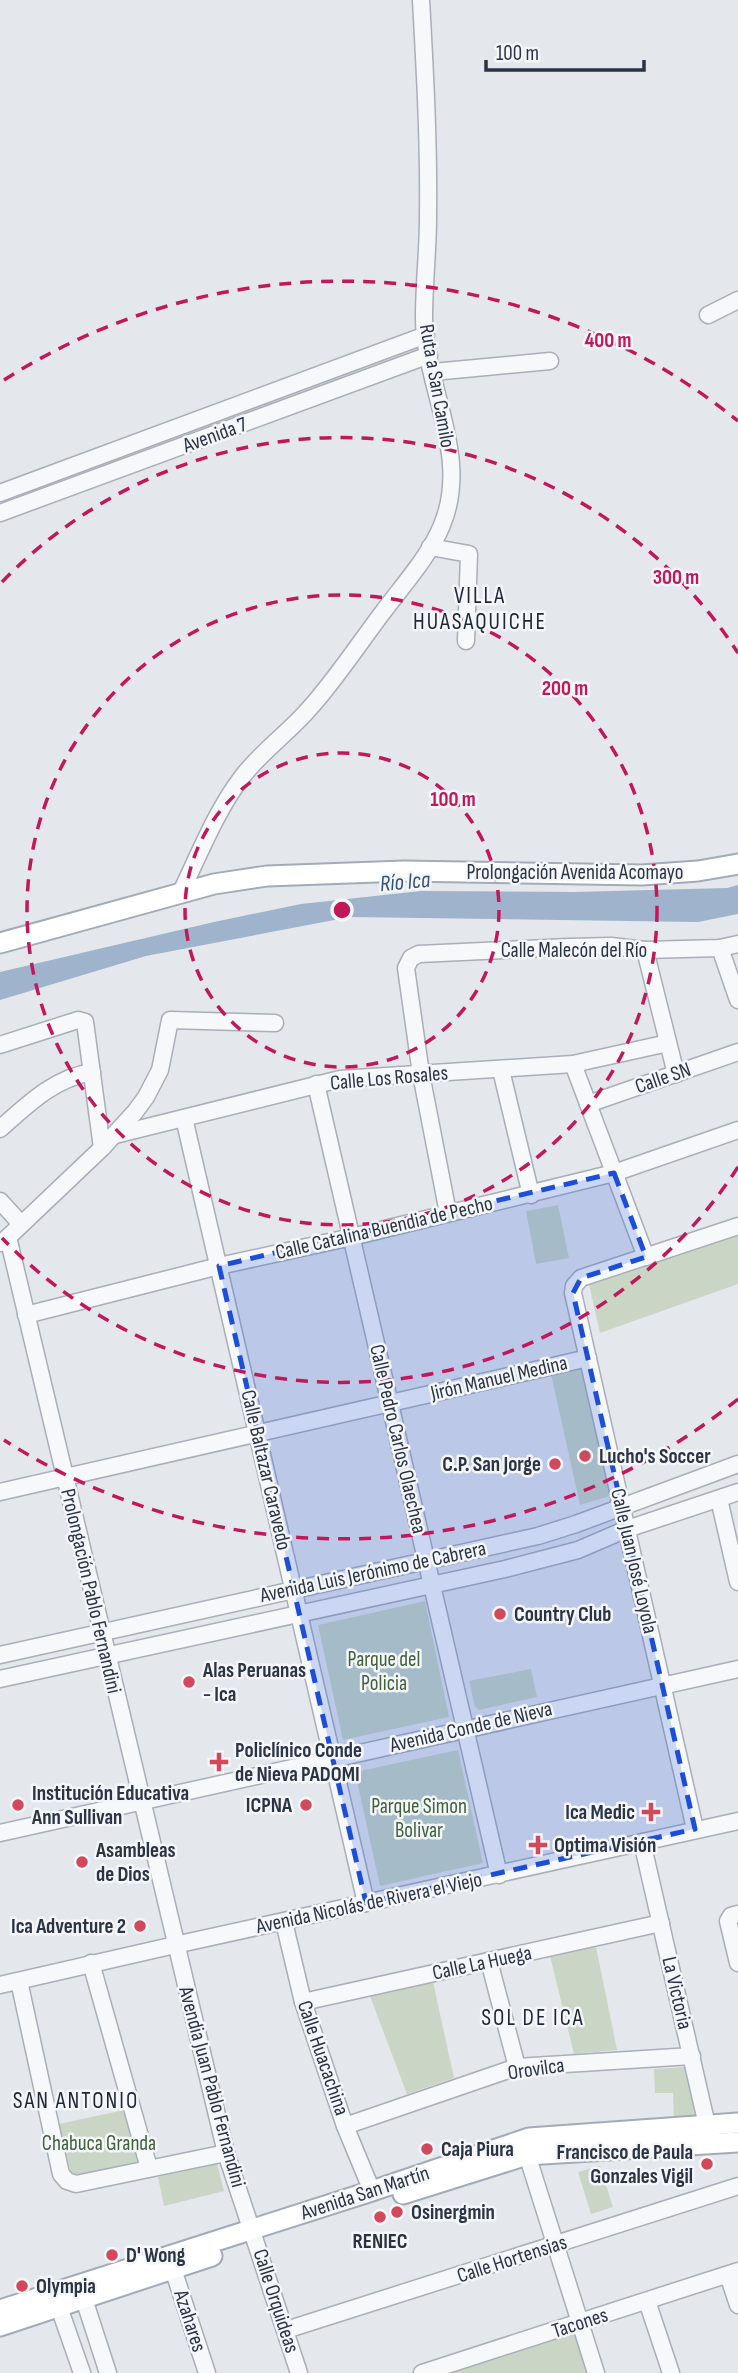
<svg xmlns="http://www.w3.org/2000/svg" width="738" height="2373" font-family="'Sofia Sans Condensed',sans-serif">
	<rect width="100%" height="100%" fill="#e4e7ec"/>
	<g fill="#c9d6c5">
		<path d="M 558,1205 L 569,1258 L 536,1264 L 526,1211 Z"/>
		<path d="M 738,1233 L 738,1284 L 600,1333 L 589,1284 Z"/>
		<path d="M 583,1367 L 610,1496 L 580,1505 L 551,1374 Z"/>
		<path d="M 425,1601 L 449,1717 L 343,1740 L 318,1625 Z"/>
		<path d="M 531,1669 L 537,1697 L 479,1710 L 475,1707 L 469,1681 Z"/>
		<path d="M 458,1750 L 483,1863 L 380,1886 L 355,1772 Z"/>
		<path d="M 596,1947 L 617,2050 L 574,2054 L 550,1956 Z"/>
		<path d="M 433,1982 L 454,2078 L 407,2094 L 370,1996 Z"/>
		<path d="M 687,2067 L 699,2114 L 696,2119 L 674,2121 L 673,2093 L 655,2093 L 654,2069 Z"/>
		<path d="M 124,2110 L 139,2163 L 72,2177 L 59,2124 Z"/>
		<path d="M 217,2164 L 224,2191 L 164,2206 L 158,2177 Z"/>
		<path d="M 600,2166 L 613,2207 L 591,2214 L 578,2172 Z"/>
		<path d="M 574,2332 L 588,2373 L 447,2373 Z"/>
	</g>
	<path fill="#9fb4cc" d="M 738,885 L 738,914 L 698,922 L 350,917 L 146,956 L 0,1000 L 0,972 L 214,922 L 301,904 L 421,891 L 574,892 L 727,888 Z"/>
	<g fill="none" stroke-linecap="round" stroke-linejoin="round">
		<g stroke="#a9aeb7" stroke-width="19">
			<g id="minor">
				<path d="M 708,315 L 738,300"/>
				<path d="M 433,372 L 550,361"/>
				<path d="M 0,493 L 426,335"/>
				<path d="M 0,513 L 429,355"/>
				<path d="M 430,547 L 469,554 L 466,641"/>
				<path d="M 180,894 C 199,855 216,811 242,777 C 261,752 288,733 309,709 C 336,679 358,645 383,612 C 403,585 429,557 442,525 C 471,455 424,388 424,317 C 424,284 428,250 428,217 C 429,144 425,72 421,0"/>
				<path d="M 720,948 L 738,1000"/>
				<path d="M 645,950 L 676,1074"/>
				<path d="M 0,1045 L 78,1020 L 85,1022 L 102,1148"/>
				<path d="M 573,1064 L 646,1257"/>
				<path d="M 501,1070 L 531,1195"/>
				<path d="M 316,1084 L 499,1875"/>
				<path d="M 588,1104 L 738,1052"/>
				<path d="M 184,1118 L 366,1903"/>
				<path d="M 0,1129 C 27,1105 54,1078 92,1072"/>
				<path d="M 115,1135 L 340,1079 L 573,1064 L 668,1043"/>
				<path d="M 0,1201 L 21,1224"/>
				<path d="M 448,1213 L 421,1074 L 406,968 L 411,958 L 419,954 L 569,947 L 611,946 L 645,950 L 720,948 L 738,944"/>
				<path d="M 8,1237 L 226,2153 L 299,2373"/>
				<path d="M 2,1243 L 102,1148 L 135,1112 L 146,1097 L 160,1070 L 170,1020 L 275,1023"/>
				<path d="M 26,1315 L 219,1266 L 352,1237 L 614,1173 L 738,1130"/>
				<path d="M 0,1492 L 588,1358"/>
				<path d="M 719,1499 L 738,1582"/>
				<path d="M 0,1655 L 538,1536 L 576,1524 L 738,1464"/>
				<path d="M 0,1679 L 505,1569 L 578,1550 L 627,1529 L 738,1492"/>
				<path d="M 695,1829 L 573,1293 L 574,1286 L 581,1278 L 738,1226"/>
				<path d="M 0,1833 L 738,1669"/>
				<path d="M 642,1842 L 709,2134"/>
				<path d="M 738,1914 L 731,1916 L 728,1921 L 738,1963"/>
				<path d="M 284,1922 L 303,2002 L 345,2126 L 372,2191"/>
				<path d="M 489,1961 L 517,2067"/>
				<path d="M 91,1963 L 149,2168"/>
				<path d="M 19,1981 L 61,2174 L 67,2181 L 76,2184 L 226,2153"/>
				<path d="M 0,1985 L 175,1945 L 738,1821"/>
				<path d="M 303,2002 L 661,1923"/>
				<path d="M 345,2126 L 517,2067 L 692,2056"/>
				<path d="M 524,2145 L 596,2373"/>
				<path d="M 173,2269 L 207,2373"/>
				<path d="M 728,2275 L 738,2305"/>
				<path d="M 84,2299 L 108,2373"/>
				<path d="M 647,2301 L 671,2373"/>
				<path d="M 59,2307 L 82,2373"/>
				<path d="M 286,2330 L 738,2186"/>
				<path d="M 422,2373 L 738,2271"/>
			</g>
		</g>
		<g stroke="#a3abb8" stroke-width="23">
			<g id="major">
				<path d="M 0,943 L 214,884 L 267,876 L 404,871 L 642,875 L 698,871 L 738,864"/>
				<path d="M 403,2194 L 527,2155 L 738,2142"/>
				<path d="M 0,2310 L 372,2191 L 529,2138 L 738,2123"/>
				<path d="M 0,2326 L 212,2256"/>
			</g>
		</g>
		<use href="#minor" stroke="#f7f8fa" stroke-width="16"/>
		<use href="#major" stroke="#fff" stroke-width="19"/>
	</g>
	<path fill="#1d4ed8" fill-opacity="0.2" stroke="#1d4ed8" stroke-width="5" stroke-dasharray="14 9" stroke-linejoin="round" d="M 614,1173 L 646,1257 L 581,1278 L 573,1293 L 695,1829 L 366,1903 L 219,1266 Z"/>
	<g fill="none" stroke="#c2185b" stroke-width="3.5" stroke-dasharray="12 9">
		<circle cx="342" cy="910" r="157"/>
		<circle cx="342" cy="910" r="315"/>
		<path d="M738 1167A472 472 0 0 1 2 1238M2 582A472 472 0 0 1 738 653"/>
		<path d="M738 1399A629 629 0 0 1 4 1440M4 380A629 629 0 0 1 738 421"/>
	</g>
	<g fill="#d1495b" stroke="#f4f6f9" stroke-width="2.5">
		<circle cx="585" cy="1456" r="7"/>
		<circle cx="555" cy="1464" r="7"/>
		<circle cx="500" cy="1614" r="7"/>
		<circle cx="189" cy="1682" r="7"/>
		<path d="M215.5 1751.5h7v7h7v7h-7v7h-7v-7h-7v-7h7z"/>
		<circle cx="18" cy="1805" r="7"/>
		<circle cx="306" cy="1805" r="7"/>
		<path d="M647.5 1801.5h7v7h7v7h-7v7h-7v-7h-7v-7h7z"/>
		<path d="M534.5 1834.5h7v7h7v7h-7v7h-7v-7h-7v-7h7z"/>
		<circle cx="82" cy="1862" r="7"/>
		<circle cx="140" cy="1926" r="7"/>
		<circle cx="427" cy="2149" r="7"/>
		<circle cx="707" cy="2164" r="7"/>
		<circle cx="397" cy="2212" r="7"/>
		<circle cx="380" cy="2217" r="7"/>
		<circle cx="112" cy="2255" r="7"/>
		<circle cx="22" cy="2286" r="7"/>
	</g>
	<g text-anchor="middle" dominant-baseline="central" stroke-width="5" stroke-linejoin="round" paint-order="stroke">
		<g font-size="21" fill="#2b3445" stroke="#f4f6f9">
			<text transform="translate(437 386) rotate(80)">Ruta a San Camilo</text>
			<text transform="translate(215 435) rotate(-20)">Avenida 7</text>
			<text x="575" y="872">Prolongación Avenida Acomayo</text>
			<text x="574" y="950">Calle Malecón del Río</text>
			<text transform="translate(389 1078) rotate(-5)">Calle Los Rosales</text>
			<text transform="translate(663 1078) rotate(-19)">Calle SN</text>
			<text transform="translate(384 1228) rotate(-13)">Calle Catalina Buendia de Pecho</text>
			<text transform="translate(499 1378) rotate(-13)">Jirón Manuel Medina</text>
			<text transform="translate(398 1439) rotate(77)">Calle Pedro Carlos Olaechea</text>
			<text transform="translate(266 1470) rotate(77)">Calle Baltazar Caravedo</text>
			<text transform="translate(634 1561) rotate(77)">Calle Juan José Loyola</text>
			<text transform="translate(373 1572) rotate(-12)">Avenida Luis Jerónimo de Cabrera</text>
			<text transform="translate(91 1591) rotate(77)">Prolongación Pablo Fernandini</text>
			<text transform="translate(471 1727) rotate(-13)">Avenida Conde de Nieva</text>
			<text transform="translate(369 1903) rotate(-12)">Avenida Nicolás de Rivera el Viejo</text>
			<text transform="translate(482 1963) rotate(-12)">Calle La Huega</text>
			<text transform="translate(677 1993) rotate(77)">La Victoria</text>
			<text transform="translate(323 2058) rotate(71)">Calle Huacachina</text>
			<text transform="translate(536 2069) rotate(-8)">Orovilca</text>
			<text transform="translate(212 2087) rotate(75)">Avendia Juan Pablo Fernandini</text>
			<text transform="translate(365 2193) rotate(-18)">Avenida San Martín</text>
			<text transform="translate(512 2259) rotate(-18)">Calle Hortensias</text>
			<text transform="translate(276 2301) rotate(72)">Calle Orquideas</text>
			<text transform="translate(190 2321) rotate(72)">Azahares</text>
			<text transform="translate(580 2323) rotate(-18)">Tacones</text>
		</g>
		<g font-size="21" font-weight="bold" fill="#2b3445" stroke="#f4f6f9" text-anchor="start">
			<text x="599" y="1456">Lucho's Soccer</text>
			<text x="541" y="1464" text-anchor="end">C.P. San Jorge</text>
			<text x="514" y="1614">Country Club</text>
			<text x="203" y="1670">Alas Peruanas<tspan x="203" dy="24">- Ica</tspan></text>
			<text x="235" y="1750">Policlínico Conde<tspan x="235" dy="24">de Nieva PADOMI</tspan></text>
			<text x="32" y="1793">Institución Educativa<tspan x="32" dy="24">Ann Sullivan</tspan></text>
			<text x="292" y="1805" text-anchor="end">ICPNA</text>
			<text x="635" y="1812" text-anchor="end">Ica Medic</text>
			<text x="554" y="1845">Optima Visión</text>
			<text x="96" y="1850">Asambleas<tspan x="96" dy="24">de Dios</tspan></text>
			<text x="126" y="1926" text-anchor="end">Ica Adventure 2</text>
			<text x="441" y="2149">Caja Piura</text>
			<text x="693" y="2152" text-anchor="end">Francisco de Paula<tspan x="693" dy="24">Gonzales Vigil</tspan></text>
			<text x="411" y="2212">Osinergmin</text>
			<text x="380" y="2241" text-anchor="middle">RENIEC</text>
			<text x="126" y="2255">D' Wong</text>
			<text x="36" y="2286">Olympia</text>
		</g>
		<g font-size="21" fill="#3f6138" stroke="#f4f6f9">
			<text x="384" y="1659">Parque del<tspan x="384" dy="24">Policia</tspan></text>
			<text x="419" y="1806">Parque Simon<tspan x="419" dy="24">Bolivar</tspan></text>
			<text x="99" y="2143">Chabuca Granda</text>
		</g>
		<g font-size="23" letter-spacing="2" fill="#1d2536" stroke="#f4f6f9">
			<text x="480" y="596">VILLA<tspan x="480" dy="26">HUASAQUICHE</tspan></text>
			<text x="533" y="2018">SOL DE ICA</text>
			<text x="76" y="2101">SAN ANTONIO</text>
		</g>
		<g font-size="23" font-style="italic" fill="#34527a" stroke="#f4f6f9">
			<text transform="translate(405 882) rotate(-5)">Río Ica</text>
		</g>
	</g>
	<circle cx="342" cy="910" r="10" fill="#c2185b" stroke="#f4f6f9" stroke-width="3.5"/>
	<g font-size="21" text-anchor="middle" font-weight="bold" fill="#c2185b" stroke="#f4f6f9" stroke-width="5" stroke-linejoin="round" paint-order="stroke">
		<text x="608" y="347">400 m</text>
		<text x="676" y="584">300 m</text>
		<text x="565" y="695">200 m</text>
		<text x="453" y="806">100 m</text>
	</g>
	<path d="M486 60v10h158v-10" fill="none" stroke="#2b3445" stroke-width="3.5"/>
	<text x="496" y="60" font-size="21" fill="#2b3445" stroke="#f4f6f9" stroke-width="5" paint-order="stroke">100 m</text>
</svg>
